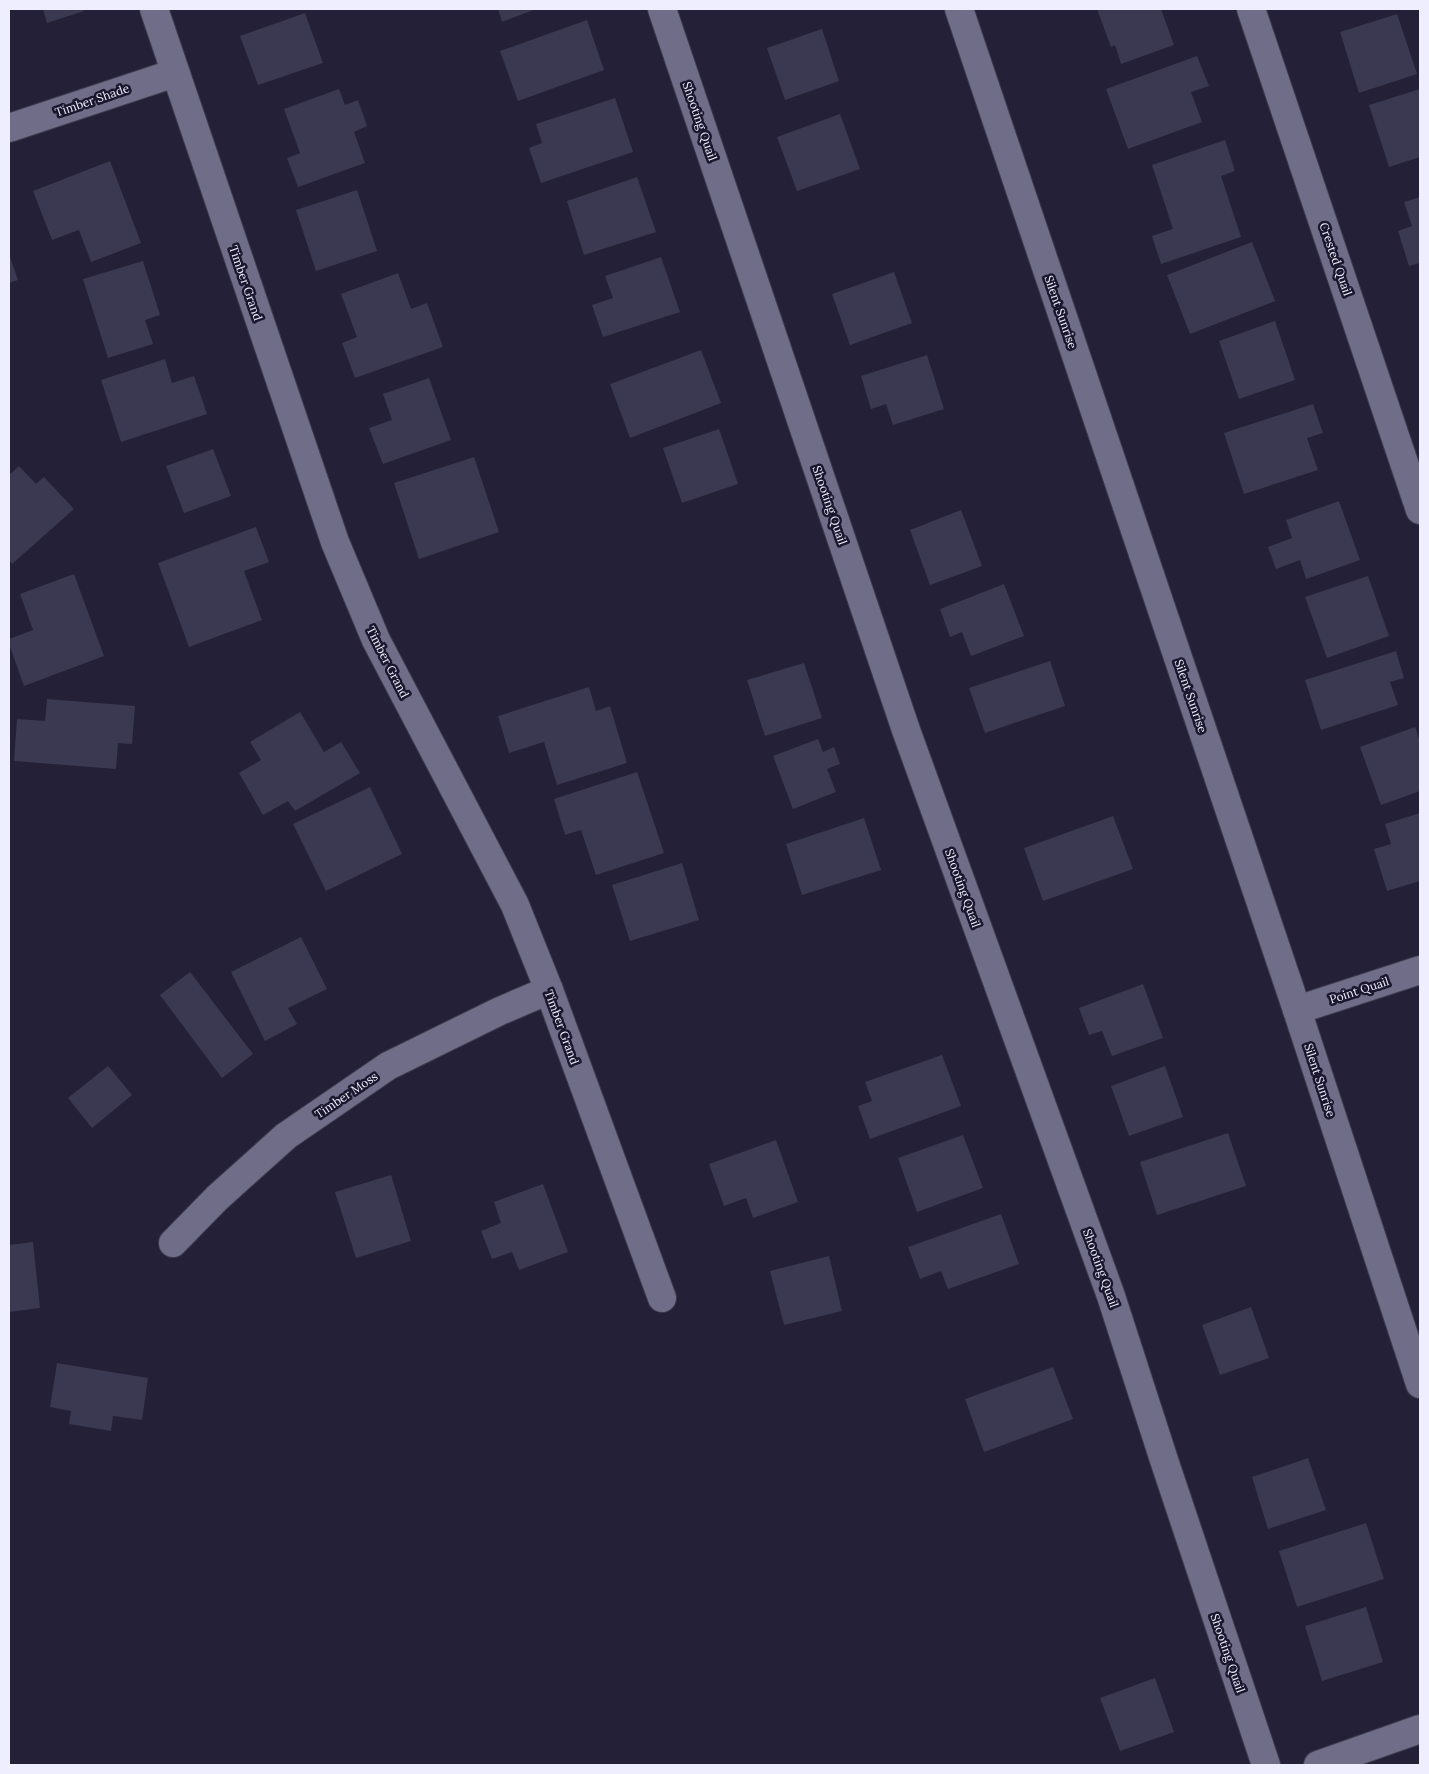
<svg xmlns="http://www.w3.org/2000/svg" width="1429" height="1774" font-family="Lora,serif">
	<rect width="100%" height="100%" fill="#232037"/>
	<g fill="#3b3851">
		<path d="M 43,9 L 83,9 L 84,11 L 47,23 Z"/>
		<path d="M 498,9 L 536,9 L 502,22 Z"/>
		<path d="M 1097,9 L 1161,9 L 1174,45 L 1121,64 L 1115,45 L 1111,47 Z"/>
		<path d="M 305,13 L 323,63 L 258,85 L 240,36 Z"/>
		<path d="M 1397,14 L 1417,74 L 1359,93 L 1340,32 Z"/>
		<path d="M 587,20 L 604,70 L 518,101 L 500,51 Z"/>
		<path d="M 822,29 L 839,81 L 785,100 L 767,48 Z"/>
		<path d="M 1197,56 L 1209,86 L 1191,92 L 1202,122 L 1128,149 L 1106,89 Z"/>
		<path d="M 339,89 L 345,105 L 358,100 L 367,126 L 354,132 L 365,163 L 298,187 L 287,158 L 300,153 L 284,109 Z"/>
		<path d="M 1420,89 L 1420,157 L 1389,167 L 1369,105 Z"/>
		<path d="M 615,98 L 633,152 L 541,183 L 529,148 L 542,143 L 536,124 Z"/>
		<path d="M 840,114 L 860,169 L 797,191 L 777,137 Z"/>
		<path d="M 1225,140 L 1235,171 L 1221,176 L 1241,237 L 1161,264 L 1152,236 L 1173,229 L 1152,165 Z"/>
		<path d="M 110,161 L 141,243 L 91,262 L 79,230 L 52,240 L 33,191 Z"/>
		<path d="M 637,177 L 656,232 L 584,255 L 567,201 Z"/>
		<path d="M 357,190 L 377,251 L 316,271 L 296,210 Z"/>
		<path d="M 1420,197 L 1420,263 L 1409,266 L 1398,231 L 1412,226 L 1404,202 Z"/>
		<path d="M 1252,242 L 1275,301 L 1190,334 L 1167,275 Z"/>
		<path d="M 9,254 L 18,280 L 9,283 Z"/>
		<path d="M 661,257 L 680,312 L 603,337 L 592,305 L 613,298 L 605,276 Z"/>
		<path d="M 143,261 L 160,315 L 145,320 L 153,344 L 108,358 L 83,279 Z"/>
		<path d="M 894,272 L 912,323 L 850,345 L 832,294 Z"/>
		<path d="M 398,273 L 411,309 L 427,303 L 443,347 L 355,378 L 342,343 L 357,337 L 341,294 Z"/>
		<path d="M 1275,321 L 1295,380 L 1239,399 L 1219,341 Z"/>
		<path d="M 701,350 L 721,403 L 630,438 L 610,384 Z"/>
		<path d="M 927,355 L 944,409 L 893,425 L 886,404 L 871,409 L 861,376 Z"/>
		<path d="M 165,359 L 172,383 L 194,376 L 207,414 L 121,442 L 101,380 Z"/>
		<path d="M 429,378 L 451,440 L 383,464 L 369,428 L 392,420 L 383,394 Z"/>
		<path d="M 1313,404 L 1323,433 L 1307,438 L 1318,470 L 1244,494 L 1224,433 Z"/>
		<path d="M 719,429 L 738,484 L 682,503 L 663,448 Z"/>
		<path d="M 213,449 L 231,496 L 184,513 L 166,466 Z"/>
		<path d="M 474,457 L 499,532 L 419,559 L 394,483 Z"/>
		<path d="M 19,466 L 36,484 L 44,477 L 74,509 L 12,564 L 9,560 L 9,475 Z"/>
		<path d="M 1339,501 L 1360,560 L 1306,579 L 1300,560 L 1276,569 L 1268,547 L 1292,538 L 1286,520 Z"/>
		<path d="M 961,510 L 982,566 L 930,585 L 910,530 Z"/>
		<path d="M 256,527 L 269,562 L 244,571 L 262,620 L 189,647 L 158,563 Z"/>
		<path d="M 74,574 L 104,656 L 24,686 L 9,644 L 9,639 L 33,630 L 20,594 Z"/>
		<path d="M 1368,576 L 1389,636 L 1327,658 L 1305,597 Z"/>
		<path d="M 1004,584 L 1024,636 L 971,656 L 962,632 L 950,637 L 940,609 Z"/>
		<path d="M 1396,651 L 1404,678 L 1390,682 L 1398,705 L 1321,730 L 1305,680 Z"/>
		<path d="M 1050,661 L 1065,706 L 985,733 L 969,688 Z"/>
		<path d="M 804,663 L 822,718 L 765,736 L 747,680 Z"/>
		<path d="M 589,687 L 596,711 L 610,706 L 627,763 L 557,785 L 544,742 L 509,753 L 498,716 Z"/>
		<path d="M 47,699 L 135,706 L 132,744 L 118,743 L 116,769 L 14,761 L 17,719 L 45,721 Z"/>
		<path d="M 300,712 L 324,752 L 341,742 L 360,773 L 295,811 L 288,801 L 263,815 L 239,773 L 261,760 L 250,742 Z"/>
		<path d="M 1415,727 L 1420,741 L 1420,791 L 1381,805 L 1360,747 Z"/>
		<path d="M 818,739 L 823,752 L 834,747 L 840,764 L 827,769 L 836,792 L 793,809 L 773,756 Z"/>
		<path d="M 637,772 L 664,853 L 596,875 L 581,830 L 565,835 L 554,799 Z"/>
		<path d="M 370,787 L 402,854 L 326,891 L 293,824 Z"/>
		<path d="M 1420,813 L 1420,881 L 1387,891 L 1374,849 L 1391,844 L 1385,824 Z"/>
		<path d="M 1113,816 L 1133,869 L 1043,901 L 1024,848 Z"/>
		<path d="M 864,818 L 881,870 L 802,895 L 786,844 Z"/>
		<path d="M 682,863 L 699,920 L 630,941 L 612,885 Z"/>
		<path d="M 301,937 L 327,989 L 288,1008 L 297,1024 L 265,1041 L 231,972 Z"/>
		<path d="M 190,972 L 253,1054 L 222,1078 L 160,995 Z"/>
		<path d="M 1143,984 L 1163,1038 L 1112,1056 L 1102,1031 L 1089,1035 L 1079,1008 Z"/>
		<path d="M 942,1055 L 961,1106 L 870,1139 L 858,1106 L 872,1101 L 865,1082 Z"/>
		<path d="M 108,1066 L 132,1095 L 92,1128 L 68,1098 Z"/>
		<path d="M 1165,1066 L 1183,1117 L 1129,1136 L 1111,1086 Z"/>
		<path d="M 1228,1133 L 1246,1186 L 1157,1215 L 1140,1162 Z"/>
		<path d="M 963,1135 L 983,1188 L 917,1212 L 898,1158 Z"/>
		<path d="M 776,1140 L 798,1202 L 753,1218 L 746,1198 L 724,1206 L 709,1164 Z"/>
		<path d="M 391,1175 L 411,1241 L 356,1258 L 335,1192 Z"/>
		<path d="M 543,1184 L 568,1252 L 519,1270 L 512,1252 L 492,1259 L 481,1231 L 501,1223 L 494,1202 Z"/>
		<path d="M 1001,1214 L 1019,1264 L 948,1289 L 941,1271 L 920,1279 L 908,1247 Z"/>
		<path d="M 33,1242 L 40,1308 L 9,1312 L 9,1245 Z"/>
		<path d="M 829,1256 L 842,1311 L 784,1325 L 770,1271 Z"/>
		<path d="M 1251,1307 L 1269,1358 L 1220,1375 L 1202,1325 Z"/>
		<path d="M 57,1363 L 148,1378 L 142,1420 L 113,1416 L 111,1431 L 69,1424 L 71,1411 L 50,1407 Z"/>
		<path d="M 1053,1367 L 1073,1419 L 984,1452 L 965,1399 Z"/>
		<path d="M 1308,1458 L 1326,1510 L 1268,1529 L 1252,1477 Z"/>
		<path d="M 1366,1523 L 1384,1579 L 1297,1607 L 1279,1551 Z"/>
		<path d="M 1366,1607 L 1383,1662 L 1322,1681 L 1305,1626 Z"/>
		<path d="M 1155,1678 L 1174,1732 L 1120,1751 L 1100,1698 Z"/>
	</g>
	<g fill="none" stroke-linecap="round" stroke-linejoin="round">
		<g stroke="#3f3b4f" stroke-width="30">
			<g id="minor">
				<path d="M 154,9 L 335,542 L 376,640 L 515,905 L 549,990 L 662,1298"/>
				<path d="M 662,9 L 906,730 L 1111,1296 L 1164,1460 L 1266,1765"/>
				<path d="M 959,9 L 1297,1010 L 1420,1384"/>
				<path d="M 1251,9 L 1420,510"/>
				<path d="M 9,128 L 175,73"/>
				<path d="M 1297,1010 L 1420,970"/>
				<path d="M 173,1243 L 217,1198 L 286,1136 L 388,1066 L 500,1011 L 549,990"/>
				<path d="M 1318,1765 L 1420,1729"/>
			</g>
		</g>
		<use href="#minor" stroke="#706d89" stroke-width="28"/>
	</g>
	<g text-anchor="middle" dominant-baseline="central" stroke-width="5" stroke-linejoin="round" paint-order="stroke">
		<g font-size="12" fill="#efeefe" stroke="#1a162d">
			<text transform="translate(92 100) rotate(-19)">Timber Shade</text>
			<text transform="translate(700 121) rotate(71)">Shooting Quail</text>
			<text transform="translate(1336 259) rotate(71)">Crested Quail</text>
			<text transform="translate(246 283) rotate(71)">Timber Grand</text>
			<text transform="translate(1061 312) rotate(71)">Silent Sunrise</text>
			<text transform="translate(830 505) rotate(71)">Shooting Quail</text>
			<text transform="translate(388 662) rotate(63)">Timber Grand</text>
			<text transform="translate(1191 696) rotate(71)">Silent Sunrise</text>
			<text transform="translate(963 888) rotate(70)">Shooting Quail</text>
			<text transform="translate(1359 990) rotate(-18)">Point Quail</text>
			<text transform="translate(562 1027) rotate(70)">Timber Grand</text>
			<text transform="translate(1320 1080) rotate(72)">Silent Sunrise</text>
			<text transform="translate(346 1095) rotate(-34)">Timber Moss</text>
			<text transform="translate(1101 1268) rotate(70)">Shooting Quail</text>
			<text transform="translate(1228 1653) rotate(71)">Shooting Quail</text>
		</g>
	</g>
	<rect width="1429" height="1774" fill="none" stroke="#efeefe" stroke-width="20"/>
</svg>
